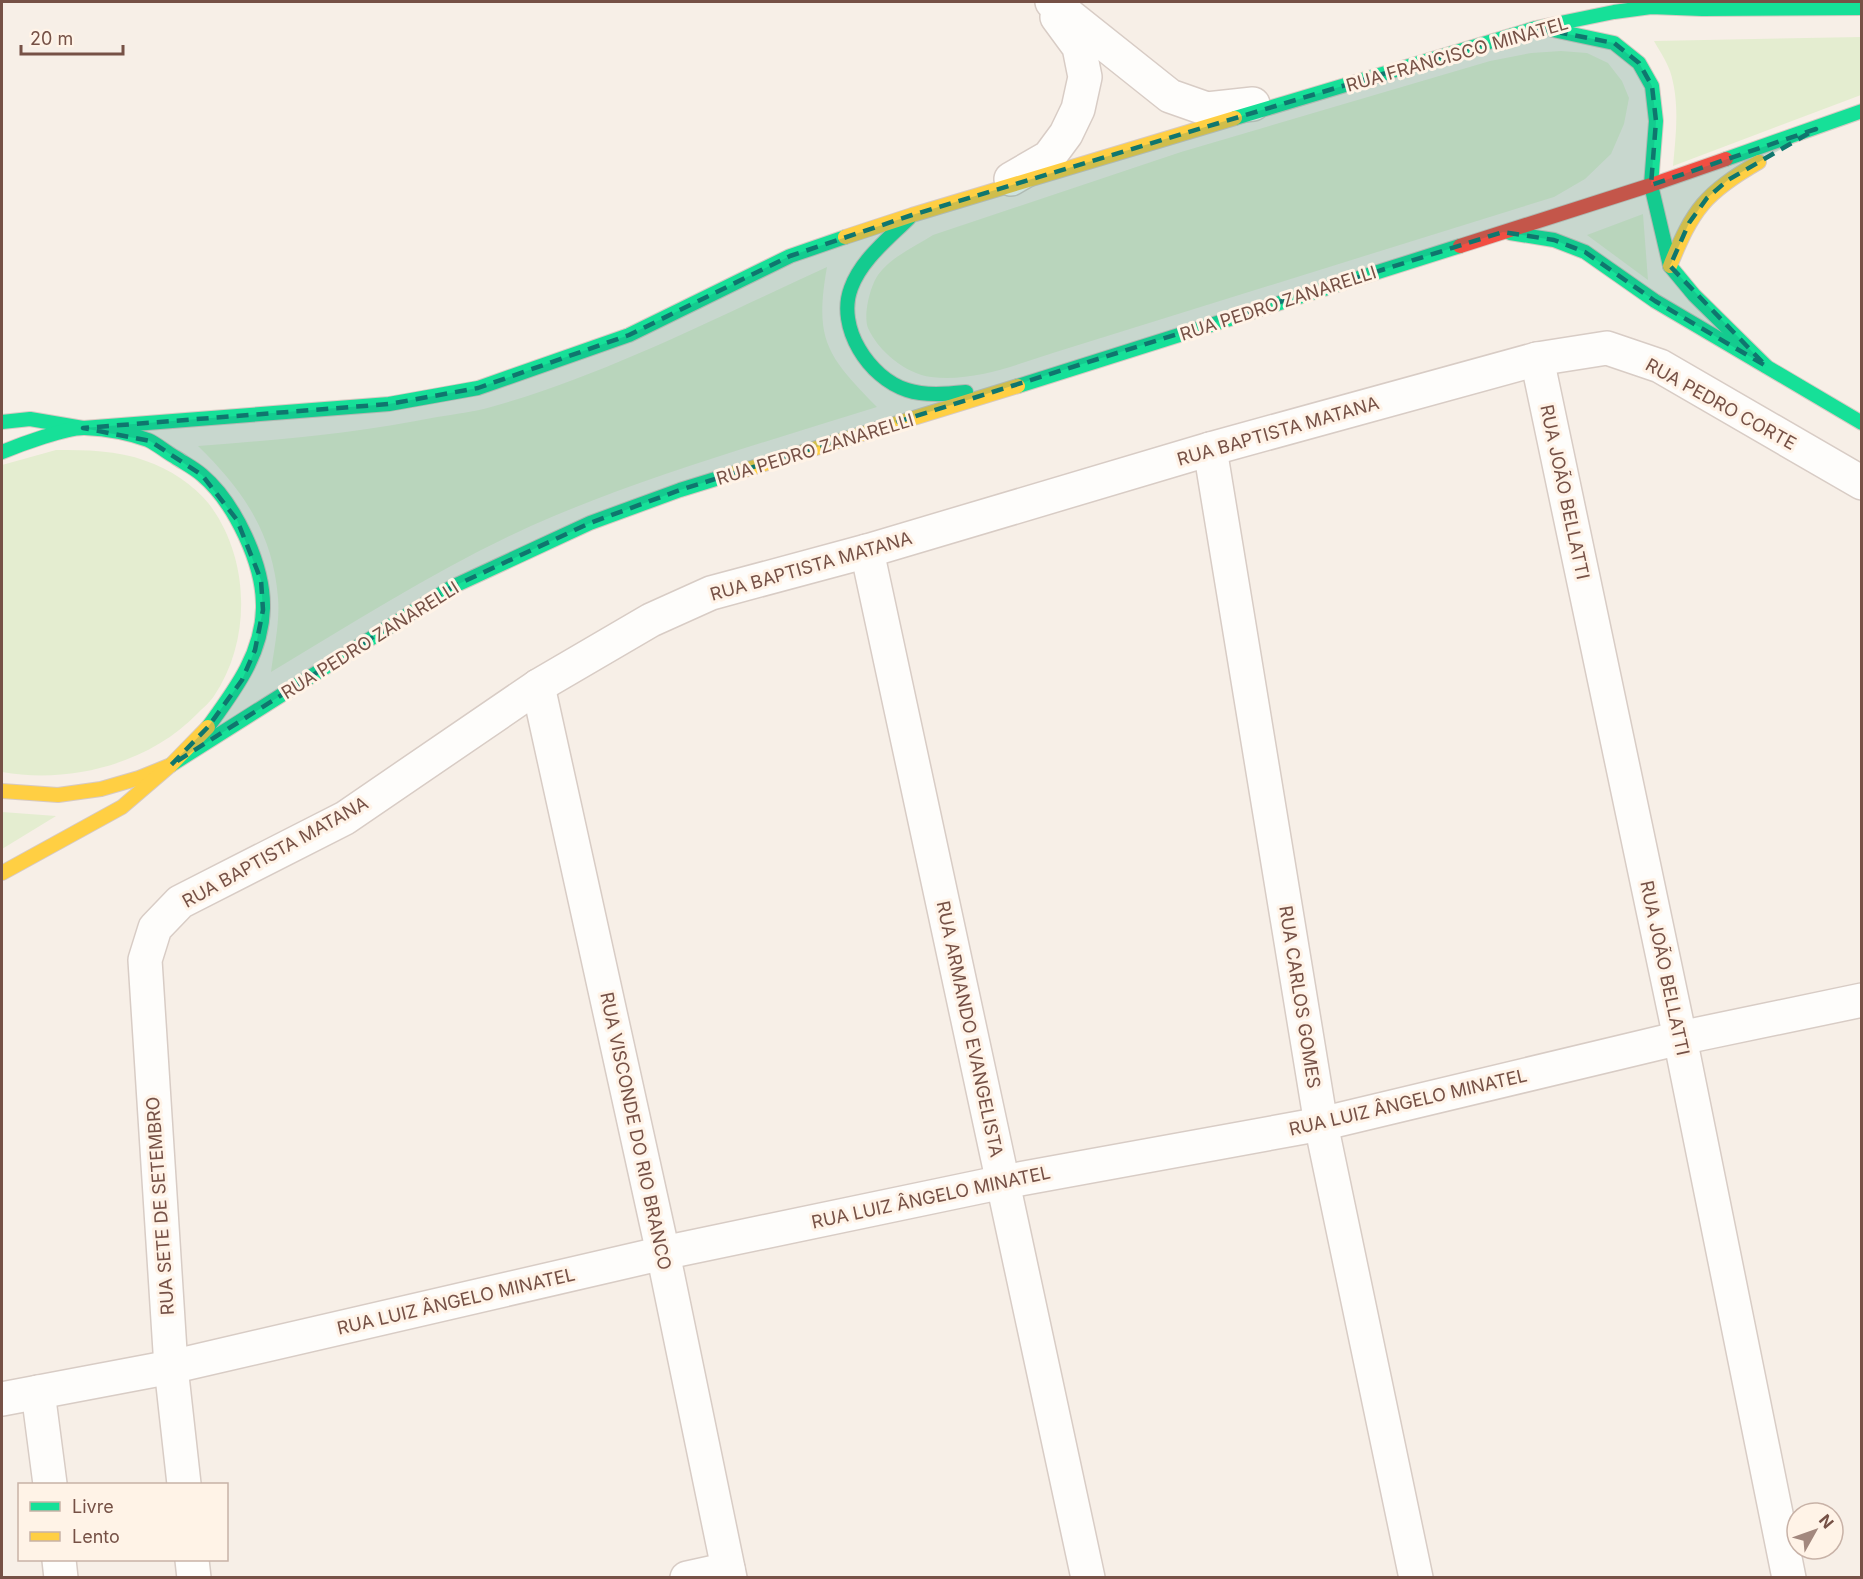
<svg xmlns="http://www.w3.org/2000/svg" width="1863" height="1579" font-family="Inter,sans-serif">
	<rect width="100%" height="100%" fill="#f7efe7"/>
	<g fill="#e4edd0">
		<path d="M 1861,37 L 1861,95 L 1673,166 C 1676,134 1680,102 1670,71 C 1666,60 1659,50 1654,41 Z"/>
		<path d="M 1561,51 L 1587,53 L 1608,63 L 1622,81 L 1629,98 L 1624,124 L 1611,154 L 1585,179 L 1554,197 L 1056,352 C 1015,365 975,382 931,377 C 906,374 878,351 868,328 C 863,316 870,286 878,275 C 891,257 914,247 933,235 L 1181,152 L 1490,61 L 1531,53 Z"/>
		<path d="M 1643,214 L 1648,280 L 1587,235 Z"/>
		<path d="M 827,267 C 814,340 827,356 877,407 C 769,441 659,472 554,516 C 454,558 363,617 271,672 C 274,649 280,622 278,598 C 273,533 243,490 198,446 C 278,440 358,433 437,417 C 455,414 474,412 491,407 C 608,374 717,317 827,267 Z"/>
		<path d="M 56,450 C 86,450 117,450 146,461 C 169,469 193,484 209,504 C 250,558 252,640 214,696 C 210,702 203,708 198,713 C 149,764 70,784 2,772 L 2,465 Z"/>
		<path d="M 2,812 L 56,816 L 2,849 Z"/>
	</g>
	<g fill="none" stroke-linecap="round" stroke-linejoin="round">
		<g stroke="#d8ccc5" stroke-width="36">
			<g id="street">
				<path d="M 1052,2 L 1170,96 L 1207,109 L 1253,104"/>
				<path d="M 1011,179 L 1049,157 L 1066,134 L 1078,109 L 1085,77 L 1079,47 L 1057,17"/>
				<path d="M 1537,359 L 1680,1038 L 1789,1578"/>
				<path d="M 1210,449 L 1321,1124 L 1416,1578"/>
				<path d="M 867,551 L 1088,1578"/>
				<path d="M 538,686 L 663,1253 L 730,1578"/>
				<path d="M 38,1392 L 50,1484"/>
				<path d="M 2,1399 L 171,1367 L 663,1253 L 1003,1182 L 1321,1124 L 1680,1038 L 1862,1000"/>
				<path d="M 184,1484 L 171,1367 L 145,960 L 155,928 L 180,902 L 345,818 L 538,686 L 651,620 L 711,593 L 867,551 L 1210,449 L 1537,359 L 1607,348 L 1660,366 L 1862,483"/>
				<path d="M 59,1560 L 61,1578"/>
				<path d="M 192,1560 L 194,1578"/>
				<path d="M 687,1578 L 728,1569"/>
			</g>
		</g>
		<g stroke="#d7cac3" stroke-width="16">
			<g id="fast">
				<path d="M 1553,30 L 1614,43 L 1639,63 L 1652,86 L 1656,121 L 1651,185 L 1670,266 L 1694,295 L 1766,366"/>
				<path d="M 1235,118 L 1536,28 L 1614,12 L 1651,7 L 1702,9 L 1862,8"/>
				<path d="M 1726,159 L 1862,111"/>
				<path d="M 909,218 C 888,239 861,260 851,288 C 836,327 869,378 907,390 C 925,396 947,394 966,392"/>
				<path d="M 1510,233 L 1554,240 L 1585,252 L 1655,301 L 1862,423"/>
				<path d="M 1018,386 L 1460,246"/>
				<path d="M 2,422 L 30,419 L 83,428"/>
				<path d="M 83,428 L 389,404 L 478,388 L 629,335 L 790,256 L 845,237"/>
				<path d="M 2,452 C 19,445 67,427 85,428 C 105,429 129,433 148,440 C 157,444 166,452 175,457 C 184,463 194,468 202,475 C 235,503 264,565 263,608 C 262,655 234,691 208,727"/>
				<path d="M 171,765 L 452,587 L 590,523 L 680,490 L 722,477"/>
			</g>
		</g>
		<g stroke="#d7cac3" stroke-width="16">
			<g id="slow">
				<path d="M 845,237 L 912,215 L 1235,118"/>
				<path d="M 1670,266 C 1693,209 1705,193 1759,162"/>
				<path d="M 722,477 L 1018,386"/>
				<path d="M 2,791 L 58,795 L 101,789 L 139,778 L 171,765 L 208,727"/>
				<path d="M 2,873 L 122,807 L 171,765"/>
			</g>
		</g>
		<g stroke="#d7cac3" stroke-width="16">
			<path id="jam" d="M 1460,246 L 1651,185 L 1726,159"/>
		</g>
		<use href="#street" stroke="#fefdfb" stroke-width="33"/>
		<use href="#fast" stroke="#16e098" stroke-width="14"/>
		<use href="#slow" stroke="#ffcf43" stroke-width="14"/>
		<use href="#jam" stroke="#f24e42" stroke-width="14"/>
	</g>
	<path fill="#0f766e" fill-opacity="0.2" stroke="#0f766e" stroke-width="4.5" stroke-dasharray="12 8" stroke-linejoin="round" d="M 1536,28 L 1614,43 L 1639,63 L 1652,86 L 1656,121 L 1651,185 L 1816,129 L 1728,180 L 1707,198 L 1689,223 L 1670,266 L 1766,366 L 1655,301 L 1585,252 L 1554,240 L 1503,232 L 680,490 L 590,523 L 452,587 L 171,765 L 208,727 L 242,680 L 255,650 L 263,610 L 261,580 L 237,520 L 202,475 L 150,441 L 83,428 L 389,404 L 478,388 L 629,335 L 790,256 L 912,215 Z"/>
	<g text-anchor="middle" dominant-baseline="central" stroke-width="6" stroke-linejoin="round" paint-order="stroke">
		<g font-size="18" fill="#765146" stroke="#fff3e7">
			<text transform="translate(1457 54) rotate(-16)">RUA FRANCISCO MINATEL</text>
			<text transform="translate(1278 303) rotate(-18)">RUA PEDRO ZANARELLI</text>
			<text transform="translate(1721 404) rotate(29)">RUA PEDRO CORTE</text>
			<text transform="translate(1278 431) rotate(-16)">RUA BAPTISTA MATANA</text>
			<text transform="translate(815 449) rotate(-17)">RUA PEDRO ZANARELLI</text>
			<text transform="translate(1565 492) rotate(78)">RUA JOÃO BELLATTI</text>
			<text transform="translate(811 566) rotate(-16)">RUA BAPTISTA MATANA</text>
			<text transform="translate(370 640) rotate(-32)">RUA PEDRO ZANARELLI</text>
			<text transform="translate(275 852) rotate(-29)">RUA BAPTISTA MATANA</text>
			<text transform="translate(1665 968) rotate(78)">RUA JOÃO BELLATTI</text>
			<text transform="translate(1300 997) rotate(81)">RUA CARLOS GOMES</text>
			<text transform="translate(970 1029) rotate(78)">RUA ARMANDO EVANGELISTA</text>
			<text transform="translate(1408 1102) rotate(-13)">RUA LUIZ ÂNGELO MINATEL</text>
			<text transform="translate(636 1131) rotate(78)">RUA VISCONDE DO RIO BRANCO</text>
			<text transform="translate(931 1197) rotate(-12)">RUA LUIZ ÂNGELO MINATEL</text>
			<text transform="translate(160 1206) rotate(-94)">RUA SETE DE SETEMBRO</text>
			<text transform="translate(456 1301) rotate(-13)">RUA LUIZ ÂNGELO MINATEL</text>
		</g>
	</g>
	<rect width="1863" height="1579" fill="none" stroke="#765146" stroke-width="6"/>
	<rect x="18" y="1483" width="210" height="78" fill="#fff3e7" stroke="#c8b2a7" stroke-width="1.5"/>
	<rect x="30" y="1502" width="30" height="9" fill="#16e098" stroke="#c8b2a7" stroke-width="1.5"/>
	<text x="72" y="1513" font-size="18" fill="#765146">Livre</text>
	<rect x="30" y="1532" width="30" height="9" fill="#ffcf43" stroke="#c8b2a7" stroke-width="1.5"/>
	<text x="72" y="1543" font-size="18" fill="#765146">Lento</text>
	<g transform="translate(1815 1531) rotate(50)"><circle r="28" fill="#fff3e7" stroke="#c8b2a7" stroke-width="1.5"/>
	<path d="M0-4.5L10 22L0 15L-10 22Z" fill="#a3887e"/>
	<text y="-9" font-size="16" font-weight="bold" text-anchor="middle" fill="#765146">N</text>
	</g>
	<path d="M21 45v9h102v-9" fill="none" stroke="#765146" stroke-width="3"/>
	<text x="30" y="45" font-size="18" fill="#765146" stroke="#fff3e7" stroke-width="4.5" paint-order="stroke">20 m</text>
</svg>
